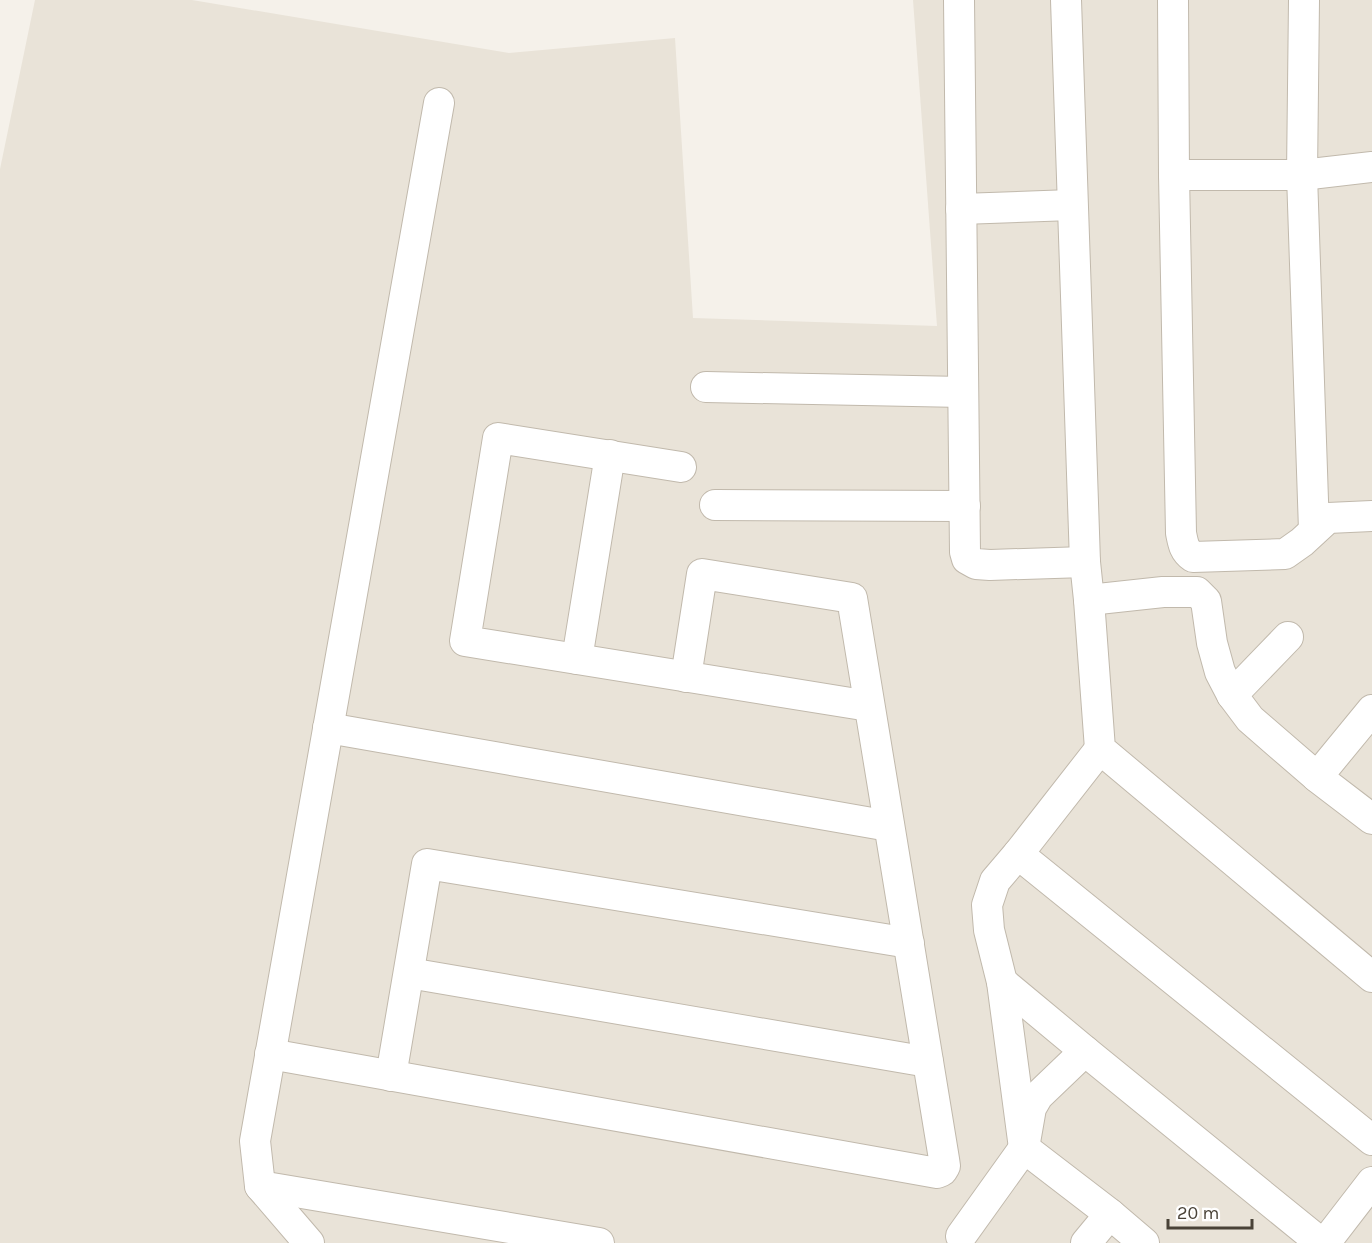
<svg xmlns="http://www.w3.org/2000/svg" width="1372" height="1243" font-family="Karla,sans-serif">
	<rect width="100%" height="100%" fill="#f5f1ea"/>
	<path fill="#e9e3d8" d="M 35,0 L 192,0 L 509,53 L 675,38 L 693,318 L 937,326 L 913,0 L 1372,0 L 1372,1243 L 0,1243 L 0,169 Z"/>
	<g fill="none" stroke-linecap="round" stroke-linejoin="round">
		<g stroke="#c1b9ac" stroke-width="32">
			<g id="minor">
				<path d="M 959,0 L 965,552 L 967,559 L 976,564 L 990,565 L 1085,562"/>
				<path d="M 1066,0 L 1085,562 L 1089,600 L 1100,749 L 1372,977"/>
				<path d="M 1173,0 L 1174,175 L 1181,533 C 1183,543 1184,551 1193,557 L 1285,554 L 1302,542 L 1328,518 L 1372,516"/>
				<path d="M 1304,0 L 1302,175 L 1314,530"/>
				<path d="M 1174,175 L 1302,175 L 1372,167"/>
				<path d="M 961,209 L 1072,205"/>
				<path d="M 706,387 L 963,392"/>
				<path d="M 681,467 L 498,438 L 465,641 L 869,706"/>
				<path d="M 715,505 L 965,506"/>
				<path d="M 1089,600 L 1163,592 L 1197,592 L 1206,601 L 1212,643 L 1220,672 L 1232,695 L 1250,719 L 1317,777 L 1372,819"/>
				<path d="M 577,659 L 610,455"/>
				<path d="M 1232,695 L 1288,637"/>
				<path d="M 328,728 L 889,826"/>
				<path d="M 1100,749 L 1018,854 L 995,881 L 987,905 L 989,930 L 1002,982 L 1024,1148 L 1110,1214 L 1144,1243"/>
				<path d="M 1317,777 L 1372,710"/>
				<path d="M 1018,854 L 1372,1140"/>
				<path d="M 409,973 L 928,1062"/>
				<path d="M 1002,982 L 1085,1051 L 1321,1243"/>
				<path d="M 270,1054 L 937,1173 L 942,1171 L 945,1166 L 944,1159 L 852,598 L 702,574 L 686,677"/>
				<path d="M 391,1076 L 427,864 L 909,943"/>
				<path d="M 260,1186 L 599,1243"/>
				<path d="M 961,1236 L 1024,1148 L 1031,1108 L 1038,1096 L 1085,1051"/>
				<path d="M 309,1243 L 260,1186 L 255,1141 L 439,103"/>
				<path d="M 1086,1243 L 1110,1214"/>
				<path d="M 1325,1243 L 1372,1182"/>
			</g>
		</g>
		<use href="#minor" stroke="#fff" stroke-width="30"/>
	</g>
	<path d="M1168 1219v9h84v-9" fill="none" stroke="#494237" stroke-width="3"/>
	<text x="1177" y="1219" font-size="18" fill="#494237" stroke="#ffffff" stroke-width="4.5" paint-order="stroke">20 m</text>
</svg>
